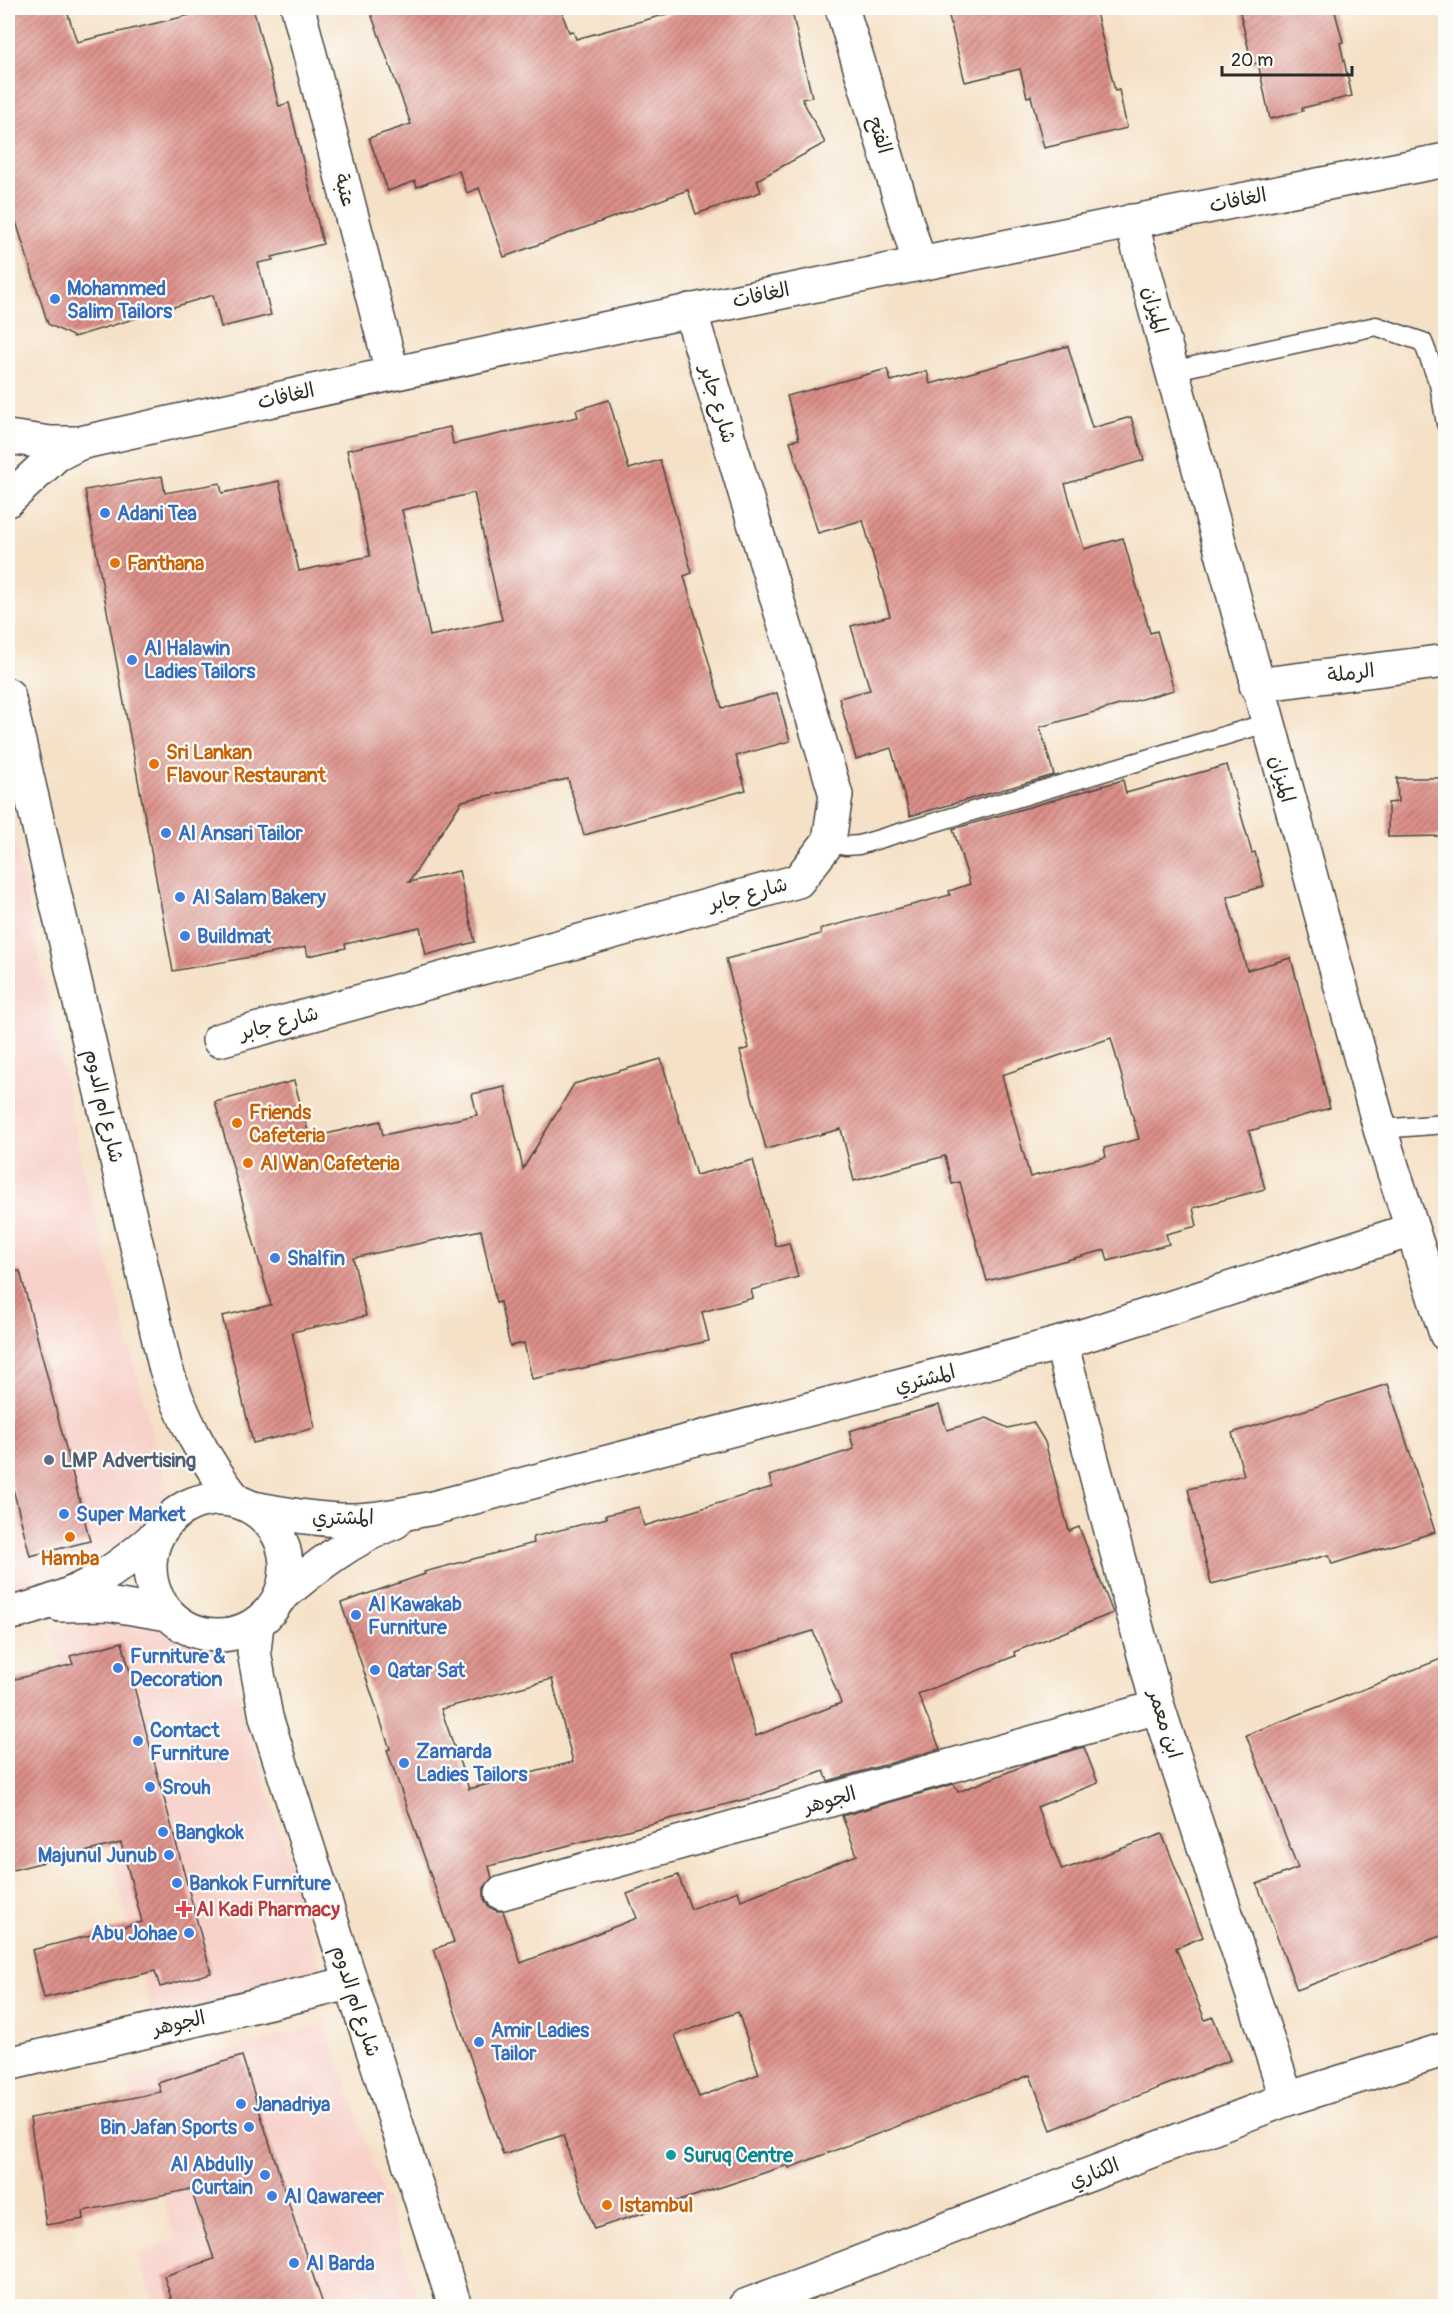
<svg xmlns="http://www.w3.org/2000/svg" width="1453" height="2314" font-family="Pangolin,'Playpen Sans Arabic',sans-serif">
	<defs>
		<pattern id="building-hatch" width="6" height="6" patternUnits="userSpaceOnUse" patternTransform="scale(1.5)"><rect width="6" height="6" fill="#dc8f89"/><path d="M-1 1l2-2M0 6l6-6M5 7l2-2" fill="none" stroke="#b37570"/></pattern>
	</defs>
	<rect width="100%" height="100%" fill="#fdfcf7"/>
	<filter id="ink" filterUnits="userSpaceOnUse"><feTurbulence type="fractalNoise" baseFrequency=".0167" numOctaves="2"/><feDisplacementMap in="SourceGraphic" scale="12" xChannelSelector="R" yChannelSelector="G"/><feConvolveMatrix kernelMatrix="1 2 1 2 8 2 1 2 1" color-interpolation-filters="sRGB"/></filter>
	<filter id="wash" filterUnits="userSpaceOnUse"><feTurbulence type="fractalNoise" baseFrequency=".008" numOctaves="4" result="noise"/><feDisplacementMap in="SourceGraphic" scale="24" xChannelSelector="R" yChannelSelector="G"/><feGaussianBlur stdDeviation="1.35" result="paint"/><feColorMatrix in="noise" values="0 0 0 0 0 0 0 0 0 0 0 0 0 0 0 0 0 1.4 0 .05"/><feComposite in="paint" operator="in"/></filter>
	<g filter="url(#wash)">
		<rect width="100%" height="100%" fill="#f5e1c7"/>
		<g fill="#f7d1c9">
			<path d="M 8,805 L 82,1164 L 169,1497 L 106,1557 L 8,1593 Z"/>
			<path d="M 121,1620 L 158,1624 L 223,1642 L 323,1976 L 153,2018 L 52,1630 Z"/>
			<path d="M 326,2023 L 421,2306 L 155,2306 L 137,2255 L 175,2239 L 127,2076 L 144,2074 Z"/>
		</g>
		<g id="blocks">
			<g fill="url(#building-hatch)" fill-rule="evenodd">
				<path d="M 8,8 L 66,8 L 77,42 L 199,13 L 198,8 L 253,8 L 279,106 L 289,103 L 323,244 L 272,257 L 273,260 L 258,263 L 271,315 L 221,327 L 213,295 L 74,337 L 48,324 L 8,196 Z"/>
				<path d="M 369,8 L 560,8 L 569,32 L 573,31 L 576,39 L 689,8 L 791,8 L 812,97 L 802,99 L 825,143 L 757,180 L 761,192 L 696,214 L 688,190 L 504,257 L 479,188 L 467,193 L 459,171 L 417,187 L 415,181 L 388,191 L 369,138 L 411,124 Z"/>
				<path d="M 947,8 L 1095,8 L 1115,91 L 1119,90 L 1127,128 L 1044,148 L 1031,96 L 1027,97 L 1020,69 L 965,82 Z"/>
				<path d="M 1239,8 L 1334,8 L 1343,42 L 1340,43 L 1352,96 L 1302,108 L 1303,111 L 1270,119 L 1258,63 L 1252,64 Z"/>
				<path d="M 1068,346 L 1092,428 L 1131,417 L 1144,460 L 1065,484 L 1084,549 L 1123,538 L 1150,633 L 1157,631 L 1174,690 L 1040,727 L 1054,775 L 910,816 L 891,748 L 856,759 L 839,698 L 870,690 L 851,626 L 890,616 L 863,520 L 818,533 L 790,441 L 799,439 L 787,396 L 887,369 L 891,381 L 927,371 L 930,384 Z"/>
				<path d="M 609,400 L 629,469 L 660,460 L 692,573 L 684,576 L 722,708 L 777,693 L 790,741 L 736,756 L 746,790 L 584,835 L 568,779 L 462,801 L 409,882 L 459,871 L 475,942 L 426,955 L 420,927 L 345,944 L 346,948 L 308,956 L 306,947 L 173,971 L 85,490 L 162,476 L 165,493 L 220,483 L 222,493 L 279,481 L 299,571 L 370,556 L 347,450 L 450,427 L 453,444 L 578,417 L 576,410 ZM 474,493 L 502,620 L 430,636 L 402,510 Z"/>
				<path d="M 1227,765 L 1252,853 L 1255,852 L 1264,886 L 1227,897 L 1247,970 L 1291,958 L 1330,1108 L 1249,1131 L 1265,1189 L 1193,1208 L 1197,1226 L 1166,1234 L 1169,1244 L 1108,1261 L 1105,1250 L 987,1281 L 960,1182 L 952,1184 L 945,1156 L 854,1181 L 841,1129 L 766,1149 L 740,1051 L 749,1048 L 726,959 L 821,934 L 820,929 L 950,895 L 949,891 L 970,884 L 953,829 L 1123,780 L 1126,793 ZM 1111,1038 L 1139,1139 L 1104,1148 L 1106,1157 L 1030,1177 L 1002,1075 Z"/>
				<path d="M 1397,778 L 1446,778 L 1446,836 L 1388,837 L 1388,803 L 1398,802 Z"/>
				<path d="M 661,1059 L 696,1175 L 753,1160 L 776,1246 L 789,1243 L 798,1277 L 751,1290 L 753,1298 L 702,1312 L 709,1341 L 532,1379 L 524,1343 L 510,1346 L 500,1302 L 496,1303 L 481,1230 L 353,1258 L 366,1316 L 292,1332 L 315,1428 L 253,1443 L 222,1316 L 271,1305 L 215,1102 L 294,1081 L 310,1138 L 380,1121 L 383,1135 L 477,1115 L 472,1094 L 505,1087 L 523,1169 L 574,1084 Z"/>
				<path d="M 20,1271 L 90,1541 L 30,1556 L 8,1469 L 8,1272 Z"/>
				<path d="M 1388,1384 L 1435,1532 L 1332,1564 L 1329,1555 L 1211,1584 L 1188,1489 L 1244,1475 L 1232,1433 Z"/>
				<path d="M 939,1405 L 947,1430 L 987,1418 L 1008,1428 L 1033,1422 L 1045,1442 L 1069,1531 L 1079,1527 L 1113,1613 L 1014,1652 L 1015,1656 L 918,1694 L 940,1749 L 828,1781 L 824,1771 L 754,1797 L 489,1866 L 492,1878 L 484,1888 L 484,1899 L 489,1907 L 497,1911 L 503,1911 L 521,1963 L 637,1918 L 627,1894 L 678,1875 L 691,1909 L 738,1891 L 741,1900 L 857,1855 L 842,1816 L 954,1784 L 958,1792 L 1038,1760 L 1084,1747 L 1098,1783 L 1037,1807 L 1062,1870 L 1162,1834 L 1203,1937 L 1176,1948 L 1205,2020 L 1213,2017 L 1230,2060 L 1051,2130 L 1030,2075 L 789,2168 L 788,2165 L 594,2229 L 563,2135 L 503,2155 L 434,1949 L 454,1942 L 387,1750 L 390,1749 L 341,1603 L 425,1574 L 424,1572 L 534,1543 L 533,1537 L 607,1518 L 606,1515 L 639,1507 L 644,1526 L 772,1487 L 769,1476 L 854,1449 L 849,1431 ZM 813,1631 L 841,1703 L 756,1736 L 732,1656 ZM 552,1679 L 573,1762 L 469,1789 L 441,1709 ZM 738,2012 L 759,2074 L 699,2097 L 675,2035 Z"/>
				<path d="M 122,1642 L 211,1973 L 160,1987 L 155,1971 L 44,1998 L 32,1950 L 142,1922 L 121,1843 L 8,1871 L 8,1681 L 73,1664 L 70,1656 Z"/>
				<path d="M 1446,1657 L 1446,1934 L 1297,1990 L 1257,1884 L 1298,1868 L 1246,1735 Z"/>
				<path d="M 242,2056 L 298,2232 L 324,2307 L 174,2307 L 164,2276 L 214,2259 L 191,2189 L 83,2211 L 84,2219 L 46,2225 L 30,2118 L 161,2092 L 158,2083 Z"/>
			</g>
		</g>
	</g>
	<g filter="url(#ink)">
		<use href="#blocks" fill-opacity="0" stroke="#494642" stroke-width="1.5"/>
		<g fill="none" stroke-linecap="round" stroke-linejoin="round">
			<g stroke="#494642" stroke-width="21">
				<g id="service">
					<path d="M 1171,371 L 1376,326 L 1423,342 L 1439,384 L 1446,424"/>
					<path d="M 829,841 L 845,846 L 859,845 L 1267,723"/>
					<path d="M 1380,1129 L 1446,1124"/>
				</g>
			</g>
			<g stroke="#494642" stroke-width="36">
				<g id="minor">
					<path d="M 298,8 L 392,372"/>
					<path d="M 842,8 L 919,262"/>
					<path d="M 1131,221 L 1380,1129 L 1446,1334"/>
					<path d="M 8,437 L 51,443 L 80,443 C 533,340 989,249 1446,160"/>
					<path d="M 8,500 L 56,455 L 80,443"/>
					<path d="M 1256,685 L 1446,661"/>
					<path d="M 219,1040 L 798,881 L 829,841 L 836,795 L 690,310"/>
					<path d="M 1061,1343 L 1158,1707 L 1287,2099"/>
					<circle cx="218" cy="1567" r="68"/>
					<path d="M 253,1508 C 283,1514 311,1519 341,1520 C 372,1521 403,1514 433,1508 L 1061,1343 L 1411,1230"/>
					<path d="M 279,1598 C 314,1568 351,1539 395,1522"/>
					<path d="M 60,1605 L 108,1604 L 168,1614"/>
					<path d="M 8,1614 C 71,1599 107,1579 156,1536"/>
					<path d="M 502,1893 L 1158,1707"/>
					<path d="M 8,2064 L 350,1983"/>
					<path d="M 745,2306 L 1287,2099 L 1446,2049"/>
				</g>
			</g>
			<g stroke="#494642" stroke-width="36">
				<g id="tertiary">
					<path d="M 8,695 L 165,1366 C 182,1418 203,1458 236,1501"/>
					<path d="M 257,1623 L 254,1652 L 266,1717 L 455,2306"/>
				</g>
			</g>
			<use href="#service" stroke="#fff" stroke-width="18"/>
			<use href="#minor" stroke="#fff" stroke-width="33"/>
			<use href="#tertiary" stroke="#fff" stroke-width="33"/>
		</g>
	</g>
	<g fill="#3f7fe0" stroke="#fdfcf7" stroke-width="2">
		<circle cx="55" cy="299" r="6"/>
		<circle cx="105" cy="513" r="6"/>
		<circle cx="132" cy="660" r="6"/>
		<circle cx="166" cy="833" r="6"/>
		<circle cx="180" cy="897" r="6"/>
		<circle cx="185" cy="936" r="6"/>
		<circle cx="275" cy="1258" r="6"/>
		<circle cx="64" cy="1514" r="6"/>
		<circle cx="356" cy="1615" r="6"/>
		<circle cx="118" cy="1668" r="6"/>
		<circle cx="375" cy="1670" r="6"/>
		<circle cx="138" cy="1741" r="6"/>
		<circle cx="404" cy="1763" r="6"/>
		<circle cx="150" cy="1787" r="6"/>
		<circle cx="163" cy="1832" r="6"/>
		<circle cx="169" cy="1855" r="6"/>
		<circle cx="177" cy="1883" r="6"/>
		<circle cx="189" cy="1933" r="6"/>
		<circle cx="479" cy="2042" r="6"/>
		<circle cx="241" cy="2104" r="6"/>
		<circle cx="249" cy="2127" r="6"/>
		<circle cx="265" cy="2175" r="6"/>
		<circle cx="272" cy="2196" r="6"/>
		<circle cx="294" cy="2263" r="6"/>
	</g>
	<g fill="#e8710a" stroke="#fdfcf7" stroke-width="2">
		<circle cx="115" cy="563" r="6"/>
		<circle cx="154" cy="764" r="6"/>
		<circle cx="237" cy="1123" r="6"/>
		<circle cx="248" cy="1163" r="6"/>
		<circle cx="70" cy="1537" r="6"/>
		<circle cx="607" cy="2205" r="6"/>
	</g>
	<circle fill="#5c6f8a" stroke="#fdfcf7" stroke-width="2" cx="49" cy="1460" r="6"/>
	<path fill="#e0444e" stroke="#fdfcf7" stroke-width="2" d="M181 1900h6v6h6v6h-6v6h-6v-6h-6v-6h6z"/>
	<circle fill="#0f9aa8" stroke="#fdfcf7" stroke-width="2" cx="671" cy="2155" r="6"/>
	<g text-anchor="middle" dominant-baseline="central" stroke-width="4.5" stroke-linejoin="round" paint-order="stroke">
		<g font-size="20" fill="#2b2b2b" stroke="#fdfcf7">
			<text transform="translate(880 135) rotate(73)">الفتح</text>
			<text transform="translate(345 190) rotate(76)">عتبة</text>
			<text transform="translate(1238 200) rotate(-11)">الغافات</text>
			<text transform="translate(761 295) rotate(-12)">الغافات</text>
			<text transform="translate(1155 310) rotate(75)">الميزان</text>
			<text transform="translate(286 396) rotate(-13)">الغافات</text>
			<text transform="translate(718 404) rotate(73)">شارع جابر</text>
			<text transform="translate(1351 673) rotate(-7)">الرملة</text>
			<text transform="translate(1282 779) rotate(74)">الميزان</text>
			<text transform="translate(748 894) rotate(-15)">شارع جابر</text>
			<text transform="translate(279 1023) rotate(-15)">شارع جابر</text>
			<text transform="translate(104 1106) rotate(77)">شارع ام الدوم</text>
			<text transform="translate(925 1379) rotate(-15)">المشتري</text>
			<text x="343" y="1517">المشتري</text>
			<text transform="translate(1165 1724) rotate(73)">ابن معمر</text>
			<text transform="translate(830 1800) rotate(-16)">الجوهر</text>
			<text transform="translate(356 2001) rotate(72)">شارع ام الدوم</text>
			<text transform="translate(179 2023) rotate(-13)">الجوهر</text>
			<text transform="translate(1094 2173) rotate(-21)">الكناري</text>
		</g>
		<g font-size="20" font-weight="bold" fill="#366cbe" stroke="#fdfcf7" text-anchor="start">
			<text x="67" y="288">Mohammed<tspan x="67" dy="23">Salim Tailors</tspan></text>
			<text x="117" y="513">Adani Tea</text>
			<text x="144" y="648">Al Halawin<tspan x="144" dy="23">Ladies Tailors</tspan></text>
			<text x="178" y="833">Al Ansari Tailor</text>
			<text x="192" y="897">Al Salam Bakery</text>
			<text x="197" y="936">Buildmat</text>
			<text x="287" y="1258">Shalfin</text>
			<text x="76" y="1514">Super Market</text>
			<text x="368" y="1604">Al Kawakab<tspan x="368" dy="23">Furniture</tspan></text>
			<text x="130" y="1656">Furniture &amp;<tspan x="130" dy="23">Decoration</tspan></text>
			<text x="387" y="1670">Qatar Sat</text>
			<text x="150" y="1730">Contact<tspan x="150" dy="23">Furniture</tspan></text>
			<text x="416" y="1751">Zamarda<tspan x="416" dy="23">Ladies Tailors</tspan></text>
			<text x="162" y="1787">Srouh</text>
			<text x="175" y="1832">Bangkok</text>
			<text x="157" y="1855" text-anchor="end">Majunul Junub</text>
			<text x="189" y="1883">Bankok Furniture</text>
			<text x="177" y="1933" text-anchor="end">Abu Johae</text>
			<text x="491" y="2030">Amir Ladies<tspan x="491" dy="23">Tailor</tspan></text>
			<text x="253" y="2104">Janadriya</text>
			<text x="237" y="2127" text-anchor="end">Bin Jafan Sports</text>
			<text x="253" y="2164" text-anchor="end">Al Abdully<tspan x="253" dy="23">Curtain</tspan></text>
			<text x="284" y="2196">Al Qawareer</text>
			<text x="306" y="2263">Al Barda</text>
		</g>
		<g font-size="20" font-weight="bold" fill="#c56008" stroke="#fdfcf7" text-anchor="start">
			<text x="127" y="563">Fanthana</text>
			<text x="166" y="752">Sri Lankan<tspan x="166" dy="23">Flavour Restaurant</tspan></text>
			<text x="249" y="1112">Friends<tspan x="249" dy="23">Cafeteria</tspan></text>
			<text x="260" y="1163">Al Wan Cafeteria</text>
			<text x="70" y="1558" text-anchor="middle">Hamba</text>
			<text x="619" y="2205">Istambul</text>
		</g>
		<g font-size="20" font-weight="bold" fill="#4e5e75" stroke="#fdfcf7" text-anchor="start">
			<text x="61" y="1460">LMP Advertising</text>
		</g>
		<g font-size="20" font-weight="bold" fill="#be3a42" stroke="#fdfcf7" text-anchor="start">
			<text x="196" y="1909">Al Kadi Pharmacy</text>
		</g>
		<g font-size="20" font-weight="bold" fill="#0d838f" stroke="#fdfcf7" text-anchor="start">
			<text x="683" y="2155">Suruq Centre</text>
		</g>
	</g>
	<rect width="1453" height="2314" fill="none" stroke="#fdfcf7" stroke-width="30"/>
	<path d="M1222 66v9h130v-9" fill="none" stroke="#2b2b2b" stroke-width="3"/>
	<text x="1231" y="66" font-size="18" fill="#2b2b2b" stroke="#fdfcf7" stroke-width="4.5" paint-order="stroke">20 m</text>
</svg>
